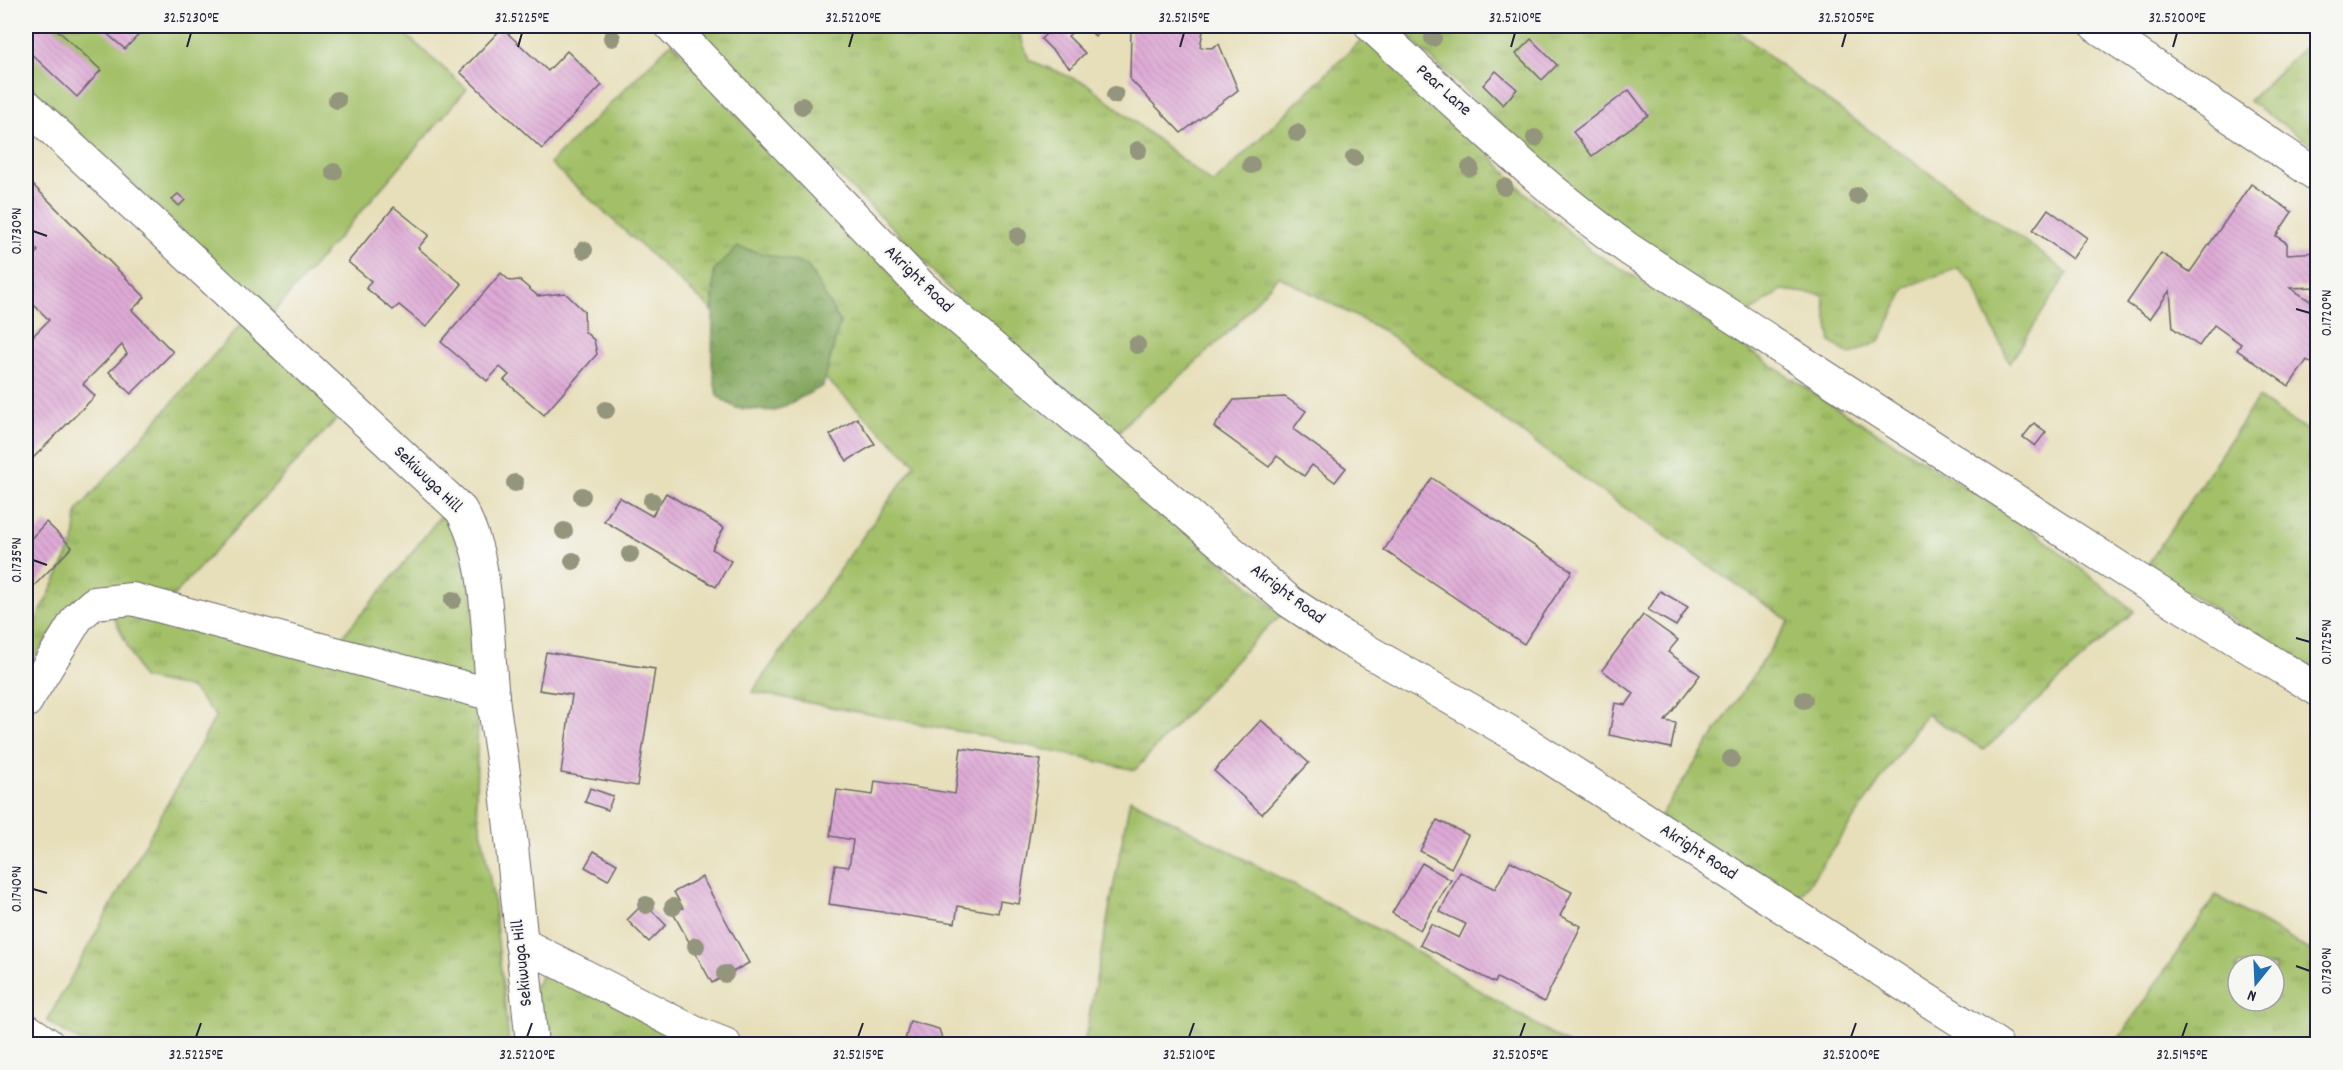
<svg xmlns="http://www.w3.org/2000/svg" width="2343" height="1070" font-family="Dekko,sans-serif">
	<defs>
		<pattern id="grass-tufts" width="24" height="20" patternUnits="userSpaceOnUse" patternTransform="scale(1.5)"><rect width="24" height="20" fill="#a3c067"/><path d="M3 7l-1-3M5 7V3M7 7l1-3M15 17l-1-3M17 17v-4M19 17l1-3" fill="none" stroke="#849c56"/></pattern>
		<pattern id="forest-crowns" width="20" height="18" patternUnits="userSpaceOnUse" patternTransform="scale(1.5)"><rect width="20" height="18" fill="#82a65c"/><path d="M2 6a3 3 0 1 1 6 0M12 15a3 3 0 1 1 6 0" fill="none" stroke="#6a874d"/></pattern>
		<pattern id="building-back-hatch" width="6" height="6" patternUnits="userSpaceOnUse" patternTransform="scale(1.5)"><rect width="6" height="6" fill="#deaad6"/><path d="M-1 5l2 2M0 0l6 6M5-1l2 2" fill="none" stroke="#be92b9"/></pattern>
	</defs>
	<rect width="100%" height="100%" fill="#f6f6f2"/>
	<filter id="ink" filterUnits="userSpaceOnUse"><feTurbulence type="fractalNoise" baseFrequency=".0167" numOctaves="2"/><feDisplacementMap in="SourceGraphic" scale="12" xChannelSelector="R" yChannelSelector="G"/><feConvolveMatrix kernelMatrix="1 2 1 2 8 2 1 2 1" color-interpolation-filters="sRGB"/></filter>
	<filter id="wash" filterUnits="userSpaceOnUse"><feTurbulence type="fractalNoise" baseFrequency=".008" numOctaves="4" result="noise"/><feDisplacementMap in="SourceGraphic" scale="24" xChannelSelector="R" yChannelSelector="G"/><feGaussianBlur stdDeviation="1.35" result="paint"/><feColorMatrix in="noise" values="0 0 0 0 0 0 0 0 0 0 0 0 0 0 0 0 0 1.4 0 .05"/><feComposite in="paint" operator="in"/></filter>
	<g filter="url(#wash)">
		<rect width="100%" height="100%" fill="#e7dfba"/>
		<g fill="url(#grass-tufts)" stroke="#627151" stroke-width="1.5" fill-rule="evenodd">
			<path d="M 683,26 L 1017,26 L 1029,60 L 1087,84 L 1213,184 L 1363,38 L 1467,130 L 1524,192 L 1591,251 L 1667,296 L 1826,401 L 2022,522 L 2134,611 L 1984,750 L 1926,714 L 1789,913 L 1653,827 L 1789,621 L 1602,492 L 1384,331 L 1278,276 L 1233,328 L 1171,385 L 1132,417 L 1115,437 L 966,308 L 901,236 Z"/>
			<path d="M 1396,26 L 1735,26 L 1734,28 L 1800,81 L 2043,254 L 2067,274 L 2010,363 L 1984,311 L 1974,284 L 1958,268 L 1906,287 L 1880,341 L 1850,355 L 1831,342 L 1823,295 L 1782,290 L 1741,319 L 1606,222 Z"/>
			<path d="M 2317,34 L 2317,148 L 2249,101 Z"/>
			<path d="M 672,42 L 760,142 L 890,270 L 1282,615 L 1260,634 L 1135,770 L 989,737 L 752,692 L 915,464 L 825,378 L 840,322 L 714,270 L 713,311 L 550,163 Z"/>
			<path d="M 242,323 L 341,414 L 165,605 L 340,639 L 397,572 L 445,510 L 470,580 L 479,655 L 476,801 L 493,896 L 509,1044 L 84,1044 L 47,1021 L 216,716 L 191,688 L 142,678 L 111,610 L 75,599 L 26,670 L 26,642 L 74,542 L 77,511 Z"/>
			<path d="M 2258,398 L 2317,437 L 2317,672 L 2146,567 Z"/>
			<path d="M 1130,799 L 1394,938 L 1568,1044 L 1084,1044 Z"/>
			<path d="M 2216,895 L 2317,955 L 2317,1044 L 2115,1044 ZM 2238,965 L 2274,965 L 2274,1001 L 2238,1001 Z"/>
			<path d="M 547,968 L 690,1044 L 544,1044 L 533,989 Z"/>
		</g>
		<path fill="url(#forest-crowns)" stroke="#52644c" stroke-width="1.5" d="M 738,247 L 807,265 L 840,322 L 823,386 L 775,411 L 736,408 L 717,396 L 712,364 L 714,270 Z"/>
		<path fill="#a3c067" stroke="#627151" stroke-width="1.5" d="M 26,26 L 396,26 L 467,89 L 273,313 L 187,236 L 26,82 Z"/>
		<g id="blocks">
			<g fill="url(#building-back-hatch)">
				<path d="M 26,26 L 53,26 L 101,70 L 77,97 L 26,49 Z"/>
				<path d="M 98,26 L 147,26 L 125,49 Z"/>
				<path d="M 1050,26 L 1079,26 L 1068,36 L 1085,53 L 1070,68 L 1041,39 L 1052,28 Z"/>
				<path d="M 1085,26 L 1105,26 L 1095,36 Z"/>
				<path d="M 1131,26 L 1204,26 L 1200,47 L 1211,48 L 1219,44 L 1238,90 L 1181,133 L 1130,79 Z"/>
				<path d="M 502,28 L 548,71 L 567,51 L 602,85 L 542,149 L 460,72 Z"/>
				<path d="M 1531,39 L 1557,65 L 1542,80 L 1516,54 Z"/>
				<path d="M 1496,71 L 1517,89 L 1503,105 L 1483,85 Z"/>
				<path d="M 1629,90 L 1648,115 L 1592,156 L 1573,132 Z"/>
				<path d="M 26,178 L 145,297 L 132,310 L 173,352 L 131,394 L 109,372 L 127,354 L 122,345 L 83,384 L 95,396 L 26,465 L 26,343 L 49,320 L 26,297 L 26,263 L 38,251 L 26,239 Z"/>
				<path d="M 2251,184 L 2292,212 L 2276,236 L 2287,243 L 2287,254 L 2318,252 L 2318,287 L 2290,288 L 2318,306 L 2318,360 L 2314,365 L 2307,360 L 2289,386 L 2237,350 L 2241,344 L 2214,325 L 2199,346 L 2173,328 L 2170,290 L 2150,319 L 2127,303 L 2161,253 L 2190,272 Z"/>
				<path d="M 178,194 L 185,200 L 179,206 L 172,199 Z"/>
				<path d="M 394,207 L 429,235 L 418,248 L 462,284 L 426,327 L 399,305 L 393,310 L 366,288 L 371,281 L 348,262 Z"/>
				<path d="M 2048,209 L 2087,238 L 2072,259 L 2033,230 Z"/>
				<path d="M 501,273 L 510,281 L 519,280 L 538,296 L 565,293 L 584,311 L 585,332 L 594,340 L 597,354 L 544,415 L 504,380 L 509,375 L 500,367 L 487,381 L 441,342 Z"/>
				<path d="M 1285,397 L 1306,411 L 1293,429 L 1346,468 L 1335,482 L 1312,465 L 1304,476 L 1277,456 L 1269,467 L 1214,427 L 1234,400 Z"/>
				<path d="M 857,418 L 875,444 L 847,461 L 830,435 Z"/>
				<path d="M 2034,423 L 2046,432 L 2035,446 L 2023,437 Z"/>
				<path d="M 1432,478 L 1572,571 L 1524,644 L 1384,550 Z"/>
				<path d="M 666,493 L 724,528 L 712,549 L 731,561 L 716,587 L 604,521 L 619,497 L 652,516 Z"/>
				<path d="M 46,522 L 72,547 L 31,589 L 26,584 L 26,544 Z"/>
				<path d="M 1660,591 L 1688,607 L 1676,626 L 1648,610 Z"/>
				<path d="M 1643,615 L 1678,640 L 1668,652 L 1700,675 L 1665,721 L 1676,723 L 1671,748 L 1609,735 L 1615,703 L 1626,705 L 1634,694 L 1602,670 Z"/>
				<path d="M 546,652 L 655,669 L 637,786 L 561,773 L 572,695 L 539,690 Z"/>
				<path d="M 1261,720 L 1309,763 L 1262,814 L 1214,771 Z"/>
				<path d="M 961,748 L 1041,760 L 1019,904 L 1000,901 L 998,913 L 958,906 L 955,923 L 829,904 L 835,865 L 849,867 L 853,840 L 830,836 L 837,790 L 873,795 L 875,781 L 955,794 Z"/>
				<path d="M 590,788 L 613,796 L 608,810 L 585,802 Z"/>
				<path d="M 1437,820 L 1468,835 L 1451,868 L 1420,851 Z"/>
				<path d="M 594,851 L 617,864 L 608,880 L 585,867 Z"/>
				<path d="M 1510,861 L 1572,892 L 1560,916 L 1581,926 L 1544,1002 L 1497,978 L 1495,983 L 1420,945 L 1431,924 L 1459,938 L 1466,924 L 1440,912 L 1460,872 L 1495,889 Z"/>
				<path d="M 1422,863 L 1451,880 L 1420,930 L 1392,913 Z"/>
				<path d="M 702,877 L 749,963 L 712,983 L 673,913 L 683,908 L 674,892 Z"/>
				<path d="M 644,903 L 666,925 L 649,942 L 627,920 Z"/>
				<path d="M 910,1021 L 939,1029 L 944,1044 L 904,1044 Z"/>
			</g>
		</g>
	</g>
	<g filter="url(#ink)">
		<use href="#blocks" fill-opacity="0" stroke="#676467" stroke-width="1.5"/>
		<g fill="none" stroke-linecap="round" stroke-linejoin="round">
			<g stroke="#676467" stroke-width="34">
				<g id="minor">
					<path d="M 671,26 L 922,287 L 1290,602 L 1343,637 L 1508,731 L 1996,1044"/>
					<path d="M 1371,26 C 1455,102 1537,184 1630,250 L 2123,570 L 2318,690"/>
					<path d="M 2096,26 L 2318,176"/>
					<path d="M 26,105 L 461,510 C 491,562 486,639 493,697 C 496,725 502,754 505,782 C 515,870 523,957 532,1044"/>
					<path d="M 26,702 L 78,617 L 94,603 L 132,599 L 493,695"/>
					<path d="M 521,943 L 694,1032 L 725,1044"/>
					<path d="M 26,1029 L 48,1044"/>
				</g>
			</g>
			<use href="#minor" stroke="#fff" stroke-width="32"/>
		</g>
		<g fill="#93957c">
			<circle cx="612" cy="38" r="9"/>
			<circle cx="1433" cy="38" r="9"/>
			<circle cx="1115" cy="95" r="9"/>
			<circle cx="337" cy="100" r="9"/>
			<circle cx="802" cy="106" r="9"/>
			<circle cx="1297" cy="133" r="9"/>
			<circle cx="1535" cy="138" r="9"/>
			<circle cx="1138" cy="150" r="9"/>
			<circle cx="1354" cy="158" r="9"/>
			<circle cx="1251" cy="165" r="9"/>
			<circle cx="1470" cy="168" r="9"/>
			<circle cx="334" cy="172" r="9"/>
			<circle cx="1504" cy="187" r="9"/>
			<circle cx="1857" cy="196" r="9"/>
			<circle cx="1018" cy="236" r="9"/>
			<circle cx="584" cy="250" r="9"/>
			<circle cx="1137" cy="345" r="9"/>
			<circle cx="606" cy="410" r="9"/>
			<circle cx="515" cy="483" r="9"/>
			<circle cx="582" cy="496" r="9"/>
			<circle cx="652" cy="501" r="9"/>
			<circle cx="564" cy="531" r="9"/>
			<circle cx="630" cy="554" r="9"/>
			<circle cx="573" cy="561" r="9"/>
			<circle cx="453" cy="600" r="9"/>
			<circle cx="1804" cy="700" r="9"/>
			<circle cx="1731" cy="759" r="9"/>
			<circle cx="646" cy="905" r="9"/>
			<circle cx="673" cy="907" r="9"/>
			<circle cx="696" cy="946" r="9"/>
			<circle cx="725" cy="974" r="9"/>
		</g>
	</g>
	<path fill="none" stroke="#22223b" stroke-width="2" d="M 187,47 L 191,33M 518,47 L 522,33M 849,47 L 853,33M 1180,47 L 1184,33M 1511,47 L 1515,33M 1842,47 L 1846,33M 2173,47 L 2177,33M 33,231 L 47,236M 2296,309 L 2310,313M 33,560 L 47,565M 2296,638 L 2310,642M 33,889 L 47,893M 2296,966 L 2310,971M 196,1037 L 201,1023M 527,1037 L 532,1023M 858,1037 L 863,1023M 1189,1037 L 1194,1023M 1520,1037 L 1525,1023M 1851,1037 L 1856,1023M 2182,1037 L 2187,1023"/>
	<g text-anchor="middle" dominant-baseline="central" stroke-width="4.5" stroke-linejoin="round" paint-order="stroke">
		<g font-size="18" fill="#22223b" stroke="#f6f6f2">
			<text transform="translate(1443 91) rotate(42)">Pear Lane</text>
			<text transform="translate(918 280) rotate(44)">Akright Road</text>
			<text transform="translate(427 480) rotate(44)">Sekiwuga Hill</text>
			<text transform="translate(1287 595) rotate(37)">Akright Road</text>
			<text transform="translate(1698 853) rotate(33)">Akright Road</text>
			<text transform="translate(523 963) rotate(-96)">Sekiwuga Hill</text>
		</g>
	</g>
	<rect width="2343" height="1070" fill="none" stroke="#f6f6f2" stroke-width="66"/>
	<g transform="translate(2256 983) rotate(198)"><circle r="28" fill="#f6f6f2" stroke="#a1a1a9" stroke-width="1.5"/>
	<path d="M0-4.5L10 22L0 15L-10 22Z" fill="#1f6fb2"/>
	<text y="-9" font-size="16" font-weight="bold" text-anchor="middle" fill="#22223b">N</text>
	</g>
	<rect x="33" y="33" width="2277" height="1004" fill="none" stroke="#22223b" stroke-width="2"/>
	<g font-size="15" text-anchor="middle" fill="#22223b">
		<text x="191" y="22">32.5230°E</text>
		<text x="522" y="22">32.5225°E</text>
		<text x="853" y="22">32.5220°E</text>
		<text x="1184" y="22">32.5215°E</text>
		<text x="1515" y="22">32.5210°E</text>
		<text x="1846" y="22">32.5205°E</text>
		<text x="2177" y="22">32.5200°E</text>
		<text transform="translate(16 231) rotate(-90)" y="5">0.1730°N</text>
		<text transform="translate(2326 313) rotate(-90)" y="5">0.1720°N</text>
		<text transform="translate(16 560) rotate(-90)" y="5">0.1735°N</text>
		<text transform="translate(2326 642) rotate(-90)" y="5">0.1725°N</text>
		<text transform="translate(16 889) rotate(-90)" y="5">0.1740°N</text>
		<text transform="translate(2326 971) rotate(-90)" y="5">0.1730°N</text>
		<text x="196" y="1059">32.5225°E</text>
		<text x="527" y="1059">32.5220°E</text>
		<text x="858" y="1059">32.5215°E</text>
		<text x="1189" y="1059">32.5210°E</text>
		<text x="1520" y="1059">32.5205°E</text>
		<text x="1851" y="1059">32.5200°E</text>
		<text x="2182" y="1059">32.5195°E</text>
	</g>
</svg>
